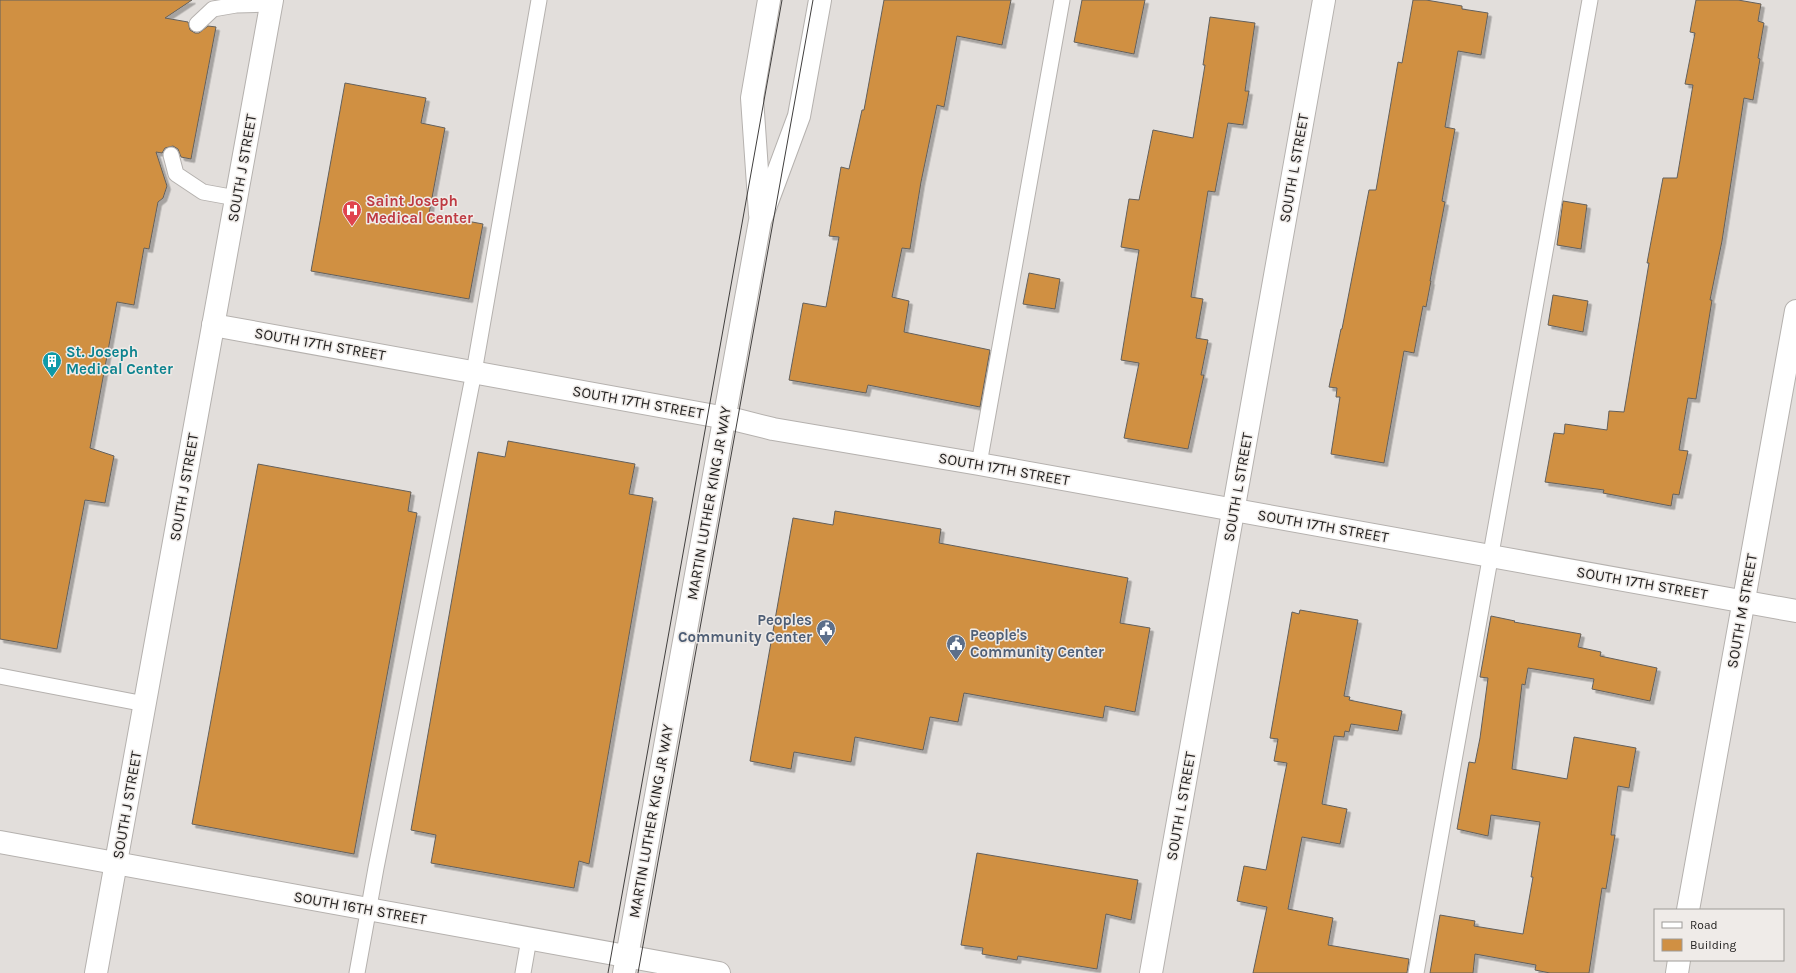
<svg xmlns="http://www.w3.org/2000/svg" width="1796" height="973" font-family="Karla,sans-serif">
	<defs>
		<filter id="shadow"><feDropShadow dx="3.5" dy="3.5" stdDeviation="0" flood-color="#0004"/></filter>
	</defs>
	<rect width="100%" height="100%" fill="#e2dedb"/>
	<g fill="#d09043" stroke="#63605c" filter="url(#shadow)">
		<path d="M 0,0 L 192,0 L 165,18 L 188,22 L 190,30 L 195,33 L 199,33 L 208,26 L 216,27 L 191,159 L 181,157 L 178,149 L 173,146 L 165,148 L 162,153 L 156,152 L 167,186 L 163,198 L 158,202 L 149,249 L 144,248 L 134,305 L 117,302 L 90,448 L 114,456 L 105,503 L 85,500 L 57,649 L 0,639 Z"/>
		<path d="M 884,0 L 1011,0 L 1002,45 L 957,36 L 944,107 L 937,105 L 921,182 L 910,249 L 902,248 L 892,297 L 909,301 L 904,332 L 990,350 L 980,407 L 868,385 L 866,393 L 789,380 L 803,303 L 826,307 L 839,237 L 829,236 L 841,167 L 849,169 L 862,110 L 864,110 Z"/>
		<path d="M 1082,0 L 1145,0 L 1134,54 L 1074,42 Z"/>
		<path d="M 1413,0 L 1426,0 L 1462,6 L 1462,9 L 1488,13 L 1481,55 L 1458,51 L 1445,127 L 1455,129 L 1442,201 L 1445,202 L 1430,281 L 1431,281 L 1426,307 L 1423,306 L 1414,353 L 1404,351 L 1384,463 L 1331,454 L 1340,397 L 1336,397 L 1337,388 L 1329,387 L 1341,329 L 1342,329 L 1369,190 L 1376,190 L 1398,62 L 1402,63 Z"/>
		<path d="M 1696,0 L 1738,0 L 1761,4 L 1758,21 L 1764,23 L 1758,58 L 1760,59 L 1753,100 L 1744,98 L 1722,241 L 1710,300 L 1712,300 L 1696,399 L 1688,398 L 1679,450 L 1688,451 L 1679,495 L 1673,494 L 1671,506 L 1603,493 L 1604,490 L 1545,482 L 1554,433 L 1564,434 L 1565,424 L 1607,430 L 1609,411 L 1624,412 L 1649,263 L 1647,263 L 1663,178 L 1677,178 L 1693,85 L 1685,84 L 1695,33 L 1690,32 Z"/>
		<path d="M 1210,17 L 1255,23 L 1245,91 L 1249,91 L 1243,125 L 1228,123 L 1215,192 L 1208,191 L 1191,297 L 1203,299 L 1196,338 L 1208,340 L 1201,375 L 1204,375 L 1188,449 L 1124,438 L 1139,363 L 1121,360 L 1139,250 L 1121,247 L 1129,199 L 1139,200 L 1153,130 L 1193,138 L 1205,65 L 1203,65 Z"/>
		<path d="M 345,83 L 426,98 L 421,123 L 445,128 L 429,214 L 483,224 L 469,299 L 311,271 Z"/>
		<path d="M 1563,201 L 1587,205 L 1581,249 L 1557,245 Z"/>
		<path d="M 1029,273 L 1060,279 L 1055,309 L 1023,304 Z"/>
		<path d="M 1553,295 L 1588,301 L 1583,332 L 1548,325 Z"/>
		<path d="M 508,441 L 635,464 L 629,494 L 653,498 L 589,864 L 579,861 L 574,888 L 431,863 L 436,835 L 411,830 L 478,452 L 505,457 Z"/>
		<path d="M 258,464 L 411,492 L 408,511 L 417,513 L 354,854 L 192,824 Z"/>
		<path d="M 835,511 L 941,529 L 939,543 L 1128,578 L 1120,623 L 1150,628 L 1135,712 L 1105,706 L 1103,718 L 964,693 L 958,722 L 930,717 L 923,750 L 855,737 L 851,762 L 794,752 L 791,769 L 750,761 L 793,518 L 833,525 Z"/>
		<path d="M 1300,610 L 1358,620 L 1344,696 L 1350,697 L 1349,700 L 1402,711 L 1398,731 L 1351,724 L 1349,732 L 1345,731 L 1344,737 L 1334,736 L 1322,804 L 1347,809 L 1340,844 L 1302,837 L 1288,909 L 1333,918 L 1328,945 L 1409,959 L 1407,973 L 1253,973 L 1267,907 L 1237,901 L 1244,866 L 1266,870 L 1287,763 L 1274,761 L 1278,739 L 1270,738 L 1292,612 L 1299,614 Z"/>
		<path d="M 1491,616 L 1515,621 L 1514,622 L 1581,634 L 1578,647 L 1601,652 L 1600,656 L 1657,668 L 1650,701 L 1592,689 L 1594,679 L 1528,668 L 1525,685 L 1522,684 L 1512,769 L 1567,779 L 1574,737 L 1636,748 L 1629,788 L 1618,786 L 1611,835 L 1615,835 L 1606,889 L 1602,888 L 1589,973 L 1550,973 L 1535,970 L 1536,965 L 1475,954 L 1473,973 L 1430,973 L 1440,915 L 1475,921 L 1474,926 L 1523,934 L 1533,877 L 1531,877 L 1540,822 L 1491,815 L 1488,836 L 1457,829 L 1469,762 L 1475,763 L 1480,738 L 1488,678 L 1480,677 Z"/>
		<path d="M 977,853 L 1138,880 L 1131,920 L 1106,914 L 1097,969 L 1018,956 L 1017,960 L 982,954 L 983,948 L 961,945 Z"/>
	</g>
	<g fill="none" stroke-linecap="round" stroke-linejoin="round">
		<g stroke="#b5b1ae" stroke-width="17">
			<g id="lane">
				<path d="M 197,24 L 213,9 L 236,5 L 271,4"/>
				<path d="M 171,155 L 176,174 L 203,192 L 236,198"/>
				<path d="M 979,464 L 1062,0"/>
				<path d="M 0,676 L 145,704"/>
				<path d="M 357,973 L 376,868 L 474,372 L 539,0"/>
				<path d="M 523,973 L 529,939"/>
				<path d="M 1416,973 L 1590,0"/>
			</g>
		</g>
		<g stroke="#b5b1ae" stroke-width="24">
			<g id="street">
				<path d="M 213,325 L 737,420 L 773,429 L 979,464 L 1796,611"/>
				<path d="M 0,842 L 719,973"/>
				<path d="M 1688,910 L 1796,311"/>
				<path d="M 1151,973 L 1324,0"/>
				<path d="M 1677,973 L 1679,960"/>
			</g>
		</g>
		<g stroke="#b5b1ae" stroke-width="24">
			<g id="secondary">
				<path d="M 760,214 L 752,98 L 769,0"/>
				<path d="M 96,973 L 272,0"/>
				<path d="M 624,973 L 760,221 L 799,116 L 820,0"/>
			</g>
		</g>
		<use href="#lane" stroke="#fff" stroke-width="15"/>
		<use href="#street" stroke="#fff" stroke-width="22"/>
		<use href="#secondary" stroke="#fff" stroke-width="22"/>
		<g stroke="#403e3d" stroke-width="1">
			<path d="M 608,973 L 782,0"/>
			<path d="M 638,973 L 813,0"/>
		</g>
	</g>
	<defs>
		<g id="hospital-pin" transform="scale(1)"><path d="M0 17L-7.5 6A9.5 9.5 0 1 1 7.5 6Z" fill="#e0444e" stroke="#efebe8"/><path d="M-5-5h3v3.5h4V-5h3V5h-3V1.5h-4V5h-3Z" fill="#fff"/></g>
		<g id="building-pin" transform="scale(1)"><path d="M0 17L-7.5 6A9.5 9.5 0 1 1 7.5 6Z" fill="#0f9aa8" stroke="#efebe8"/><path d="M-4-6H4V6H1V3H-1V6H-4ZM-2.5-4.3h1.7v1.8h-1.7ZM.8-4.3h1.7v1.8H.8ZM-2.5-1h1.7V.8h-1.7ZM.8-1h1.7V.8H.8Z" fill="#fff"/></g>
		<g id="civic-pin" transform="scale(1)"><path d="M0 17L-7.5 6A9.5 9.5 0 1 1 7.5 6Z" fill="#5c6f8a" stroke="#efebe8"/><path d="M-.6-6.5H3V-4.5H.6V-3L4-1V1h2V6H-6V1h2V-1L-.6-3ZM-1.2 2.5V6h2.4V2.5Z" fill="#fff"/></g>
	</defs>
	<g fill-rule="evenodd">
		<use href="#hospital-pin" x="352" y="210"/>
		<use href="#building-pin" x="52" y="361"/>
		<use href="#civic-pin" x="826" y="629"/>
		<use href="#civic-pin" x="956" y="644"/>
	</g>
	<g text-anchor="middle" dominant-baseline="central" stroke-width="3" stroke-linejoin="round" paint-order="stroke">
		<g font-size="15" fill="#242221" stroke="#efebe8">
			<text transform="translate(242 168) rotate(-80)">SOUTH J STREET</text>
			<text transform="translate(1294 168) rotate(-80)">SOUTH L STREET</text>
			<text transform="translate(320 344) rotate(10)">SOUTH 17TH STREET</text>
			<text transform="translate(638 402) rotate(10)">SOUTH 17TH STREET</text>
			<text transform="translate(1004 469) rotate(10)">SOUTH 17TH STREET</text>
			<text transform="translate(184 487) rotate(-80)">SOUTH J STREET</text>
			<text transform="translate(1238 487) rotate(-80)">SOUTH L STREET</text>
			<text transform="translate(709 503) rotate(-80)">MARTIN LUTHER KING JR WAY</text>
			<text transform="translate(1323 526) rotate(10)">SOUTH 17TH STREET</text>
			<text transform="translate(1642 583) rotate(10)">SOUTH 17TH STREET</text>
			<text transform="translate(1742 611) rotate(-80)">SOUTH M STREET</text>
			<text transform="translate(127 805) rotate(-80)">SOUTH J STREET</text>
			<text transform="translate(1181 806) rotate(-80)">SOUTH L STREET</text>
			<text transform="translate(651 821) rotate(-80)">MARTIN LUTHER KING JR WAY</text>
			<text transform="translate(360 908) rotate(10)">SOUTH 16TH STREET</text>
		</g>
		<g font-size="15" font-weight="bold" fill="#be3a42" stroke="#efebe8" text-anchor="start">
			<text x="366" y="201">Saint Joseph<tspan x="366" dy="17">Medical Center</tspan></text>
		</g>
		<g font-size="15" font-weight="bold" fill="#0d838f" stroke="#efebe8" text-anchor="start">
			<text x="66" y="352">St. Joseph<tspan x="66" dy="17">Medical Center</tspan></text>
		</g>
		<g font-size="15" font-weight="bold" fill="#4e5e75" stroke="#efebe8" text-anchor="end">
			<text x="812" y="620">Peoples<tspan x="812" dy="17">Community Center</tspan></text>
			<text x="970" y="635" text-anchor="start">People's<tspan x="970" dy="17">Community Center</tspan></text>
		</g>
	</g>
	<rect x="1654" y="909" width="130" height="52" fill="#efebe8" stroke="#9e9b98"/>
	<rect x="1662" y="922" width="20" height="6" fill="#ffffff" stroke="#9e9b98"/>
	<text x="1690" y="929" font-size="12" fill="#242221">Road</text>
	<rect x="1662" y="939" width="20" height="12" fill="#d09043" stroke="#9e9b98"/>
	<text x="1690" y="949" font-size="12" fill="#242221">Building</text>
</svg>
